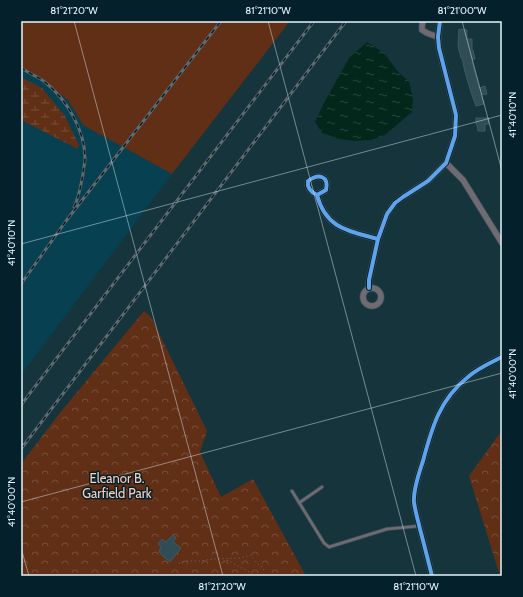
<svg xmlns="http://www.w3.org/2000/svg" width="523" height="597" font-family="Cabin,sans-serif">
	<defs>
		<pattern id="wetland-marsh" width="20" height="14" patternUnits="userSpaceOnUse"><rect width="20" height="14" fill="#602f16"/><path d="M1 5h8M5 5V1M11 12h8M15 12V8" fill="none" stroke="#774e39"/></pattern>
		<pattern id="park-crowns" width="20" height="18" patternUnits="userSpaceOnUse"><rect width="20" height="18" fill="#602f16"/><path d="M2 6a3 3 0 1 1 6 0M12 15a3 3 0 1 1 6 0" fill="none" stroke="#774e39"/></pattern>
		<pattern id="water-ripples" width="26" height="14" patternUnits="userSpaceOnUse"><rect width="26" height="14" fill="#04271b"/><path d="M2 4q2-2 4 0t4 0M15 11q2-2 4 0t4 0" fill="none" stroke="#28473d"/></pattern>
	</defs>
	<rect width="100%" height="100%" fill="#16343c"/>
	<path fill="#064051" d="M 21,21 L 272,41 L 21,375 Z"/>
	<path fill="#602f16" d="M 21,21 L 290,21 L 172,174 L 83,125 L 68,100 L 21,66 Z"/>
	<path fill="url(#wetland-marsh)" d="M 21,77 L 42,88 L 65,116 L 79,145 L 78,149 L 21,120 Z"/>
	<g fill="url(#park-crowns)">
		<path d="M 144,311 L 151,317 L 207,431 L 200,452 L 221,497 L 253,479 L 306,576 L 21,576 L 21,464 L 59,414 Z"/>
		<path d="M 502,431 L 502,576 L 500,576 L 469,476 L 497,437 Z"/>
	</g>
	<path fill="url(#water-ripples)" d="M 367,42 L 384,53 L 399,73 L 409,81 L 413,99 L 412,112 L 385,135 L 371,140 L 354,141 L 339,139 L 322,133 L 315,122 L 324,103 L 349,58 Z"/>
	<g fill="#304c54" stroke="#3b5b65">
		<path d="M 459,29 L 467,30 L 467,39 L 472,39 L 472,50 L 473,50 L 475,59 L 472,59 L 472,62 L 479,88 L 485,86 L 487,94 L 481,95 L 484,104 L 476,106 L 471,92 L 465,72 L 462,58 L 461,58 L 458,46 Z"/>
		<path d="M 476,118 L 489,118 L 489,124 L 485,124 L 485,131 L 478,131 L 477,125 L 476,124 Z"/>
		<path d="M 173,535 L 176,538 L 173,542 L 181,548 L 170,562 L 164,557 L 159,552 L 161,547 L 158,544 L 162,539 L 166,542 Z"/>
	</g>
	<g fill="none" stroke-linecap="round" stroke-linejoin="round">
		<g stroke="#3a5157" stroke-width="4">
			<g id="lane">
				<path d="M 292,491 L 324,543 L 329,547 L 387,529 L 419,526"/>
				<path d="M 299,503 L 322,487"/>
			</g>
		</g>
		<g stroke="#3a5157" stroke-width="7">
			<g id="street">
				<path d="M 423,21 L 422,26 L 422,30 L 427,33 L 438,37"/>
				<path d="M 446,163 L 463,180 L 502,243"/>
				<path d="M 317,195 L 326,190 C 329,176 319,173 308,181 C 307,187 311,192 317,195 C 326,229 349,231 378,239"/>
				<circle cx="372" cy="297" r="9"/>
				<path d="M 369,288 L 369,280 L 378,239 L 387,214 L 395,203 L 403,197 L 428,181 L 446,163 L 455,136 L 456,115 L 439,48 L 438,37 L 440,21"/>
				<path d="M 432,576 C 428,560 424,544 420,529 C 418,520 415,511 414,502 C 413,490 419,473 423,461 C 432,427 440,399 468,377 C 478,368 490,363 502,357"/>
			</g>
		</g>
		<g stroke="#6b6e73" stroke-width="1" stroke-dasharray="1 3" stroke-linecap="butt">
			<path d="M 227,560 L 251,573 L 254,576"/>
			<path d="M 179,563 L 186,561 L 200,561 L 213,559 L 240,558 L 251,555 L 256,562 L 262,567 L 264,570 L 263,573"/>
		</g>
		<use href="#lane" stroke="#706a72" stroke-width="2.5"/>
		<use href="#street" stroke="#706a72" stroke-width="5.5"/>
		<g stroke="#606a6f" stroke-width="3">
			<g id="rail">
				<path d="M 21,68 C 29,73 38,77 45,82 C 67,100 85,130 85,159 C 85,164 83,169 83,174 C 81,185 79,197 74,207"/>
				<path d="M 21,284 L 66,221 L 221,21"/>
				<path d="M 21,405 L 314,21"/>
				<path d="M 21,449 L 346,21"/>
			</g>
		</g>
		<use href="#rail" stroke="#04212b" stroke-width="1.5" stroke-dasharray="4.5" stroke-linecap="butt"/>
		<g stroke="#04212b" stroke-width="6">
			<g id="cycleway">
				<path d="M 317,195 L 326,190 C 329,176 319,173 308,181 C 307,187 311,192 317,195 C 326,229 349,231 378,239"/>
				<path d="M 369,288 L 369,280 L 378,239 L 387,214 L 395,203 L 403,197 L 428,181 L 446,163 L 455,136 L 456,115 L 439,48 L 438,37 L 440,21"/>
				<path d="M 432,576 C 428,560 424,544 420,529 C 418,520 415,511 414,502 C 413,490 419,473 423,461 C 432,427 440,399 468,377 C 478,368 490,363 502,357"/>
			</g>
		</g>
		<use href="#cycleway" stroke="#60a3ed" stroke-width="4"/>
	</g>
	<path fill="none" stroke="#e5f5fc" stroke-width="1" stroke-opacity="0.45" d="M 74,21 L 223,576M 268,21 L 416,576M 462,21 L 502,171M 21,244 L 502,115M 21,502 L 502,373M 21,548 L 29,576"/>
	<g text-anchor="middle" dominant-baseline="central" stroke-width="3" stroke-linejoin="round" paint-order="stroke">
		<g font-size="13" fill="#ffcfbb" stroke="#04212b">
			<text x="117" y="478">Eleanor B.<tspan x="117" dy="15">Garfield Park</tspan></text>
		</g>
	</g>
	<rect width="523" height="597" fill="none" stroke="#04212b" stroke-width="44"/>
	<rect x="22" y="22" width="479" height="553" fill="none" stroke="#e5f5fc" stroke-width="1.5"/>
	<g font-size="10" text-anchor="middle" fill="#e5f5fc">
		<text x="74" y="14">81°21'20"W</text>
		<text x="268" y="14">81°21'10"W</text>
		<text x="462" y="14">81°21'00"W</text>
		<text transform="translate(512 115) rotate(-90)" y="4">41°40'10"N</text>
		<text transform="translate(11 243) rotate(-90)" y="4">41°40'10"N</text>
		<text transform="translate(512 374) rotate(-90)" y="4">41°40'00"N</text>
		<text transform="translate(11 502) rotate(-90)" y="4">41°40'00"N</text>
		<text x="222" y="590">81°21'20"W</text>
		<text x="416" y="590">81°21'10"W</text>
	</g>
</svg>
